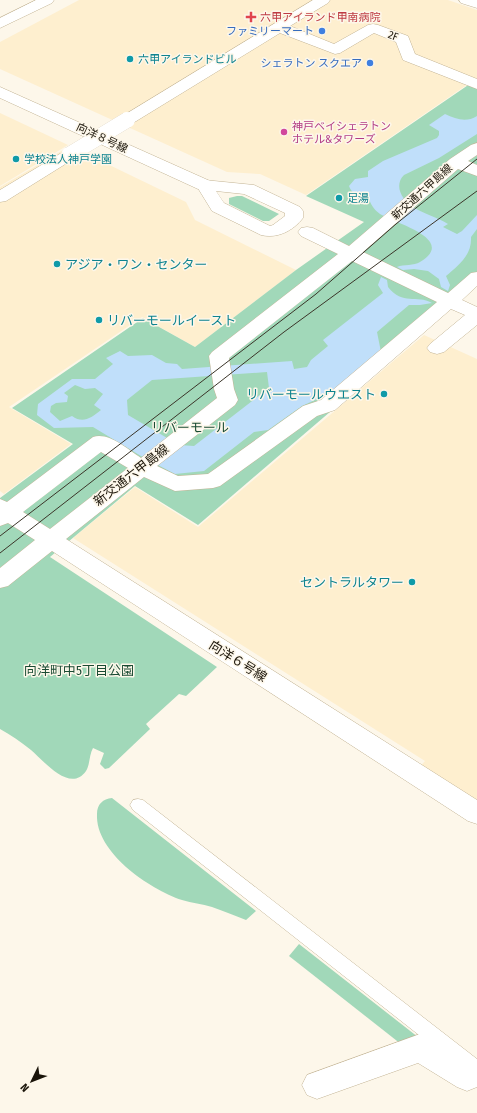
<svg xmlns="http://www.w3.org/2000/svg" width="477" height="1113" font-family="'Fira Sans Condensed','Noto Sans JP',sans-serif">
	<rect width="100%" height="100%" fill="#fdf7ea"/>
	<g fill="#feefcf">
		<path d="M 79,0 L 448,0 L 477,10 L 477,78 L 306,195 L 260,174 L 227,172 L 0,69 L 0,42 Z"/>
		<path d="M 0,113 L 68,145 L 0,186 Z"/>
		<path d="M 70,146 L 186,202 L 195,220 L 296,270 L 195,347 L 142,317 L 9,407 L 71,444 L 4,494 L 0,491 L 0,187 Z"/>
		<path d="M 424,335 L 477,359 L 477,808 L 417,770 L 425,761 L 73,538 L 135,487 L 198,527 Z"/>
	</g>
	<g fill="#a1d8b9">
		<path d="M 477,79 L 477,286 L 198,525 L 135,486 L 50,557 L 217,667 L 186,696 L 179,694 L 146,724 L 150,729 L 109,768 L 105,769 L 100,764 L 104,753 L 93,748 C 89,755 90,765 86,771 C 70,794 43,760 31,750 C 21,742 11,735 0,729 L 0,498 L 73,444 L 12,408 L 143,318 L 195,347 L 296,270 L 364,222 L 306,196 Z"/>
		<path d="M 237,196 L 242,196 L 279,214 L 269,221 L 263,221 L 229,204 L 229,198 Z"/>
		<path d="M 112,798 L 256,911 L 246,920 C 235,916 224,911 212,907 C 202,904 192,903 182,900 C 149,889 95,852 97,814 C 97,804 103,799 112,798 Z"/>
		<path d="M 299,944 L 423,1041 L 406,1048 L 289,956 Z"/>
	</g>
	<g fill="#c0dffa" fill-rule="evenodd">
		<path d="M 445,114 C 456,119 466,123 477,116 L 477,134 L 439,158 L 404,175 C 393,186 403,201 413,207 C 422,213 437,217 448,224 L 443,227 L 457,234 L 462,231 L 477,215 L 477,229 L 471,237 C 472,255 459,265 446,276 L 450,285 L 448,291 L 441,287 L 439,279 L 428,271 L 414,269 L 403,270 L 397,267 C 404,264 414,266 420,262 C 458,239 394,223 380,214 C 373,209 371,204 368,197 C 360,196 352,195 349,186 L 355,179 L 368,177 L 368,171 L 383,161 L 437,138 L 439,135 L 439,131 L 429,125 Z"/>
		<path d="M 381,277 L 387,280 L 388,287 C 403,306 416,294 432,303 L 420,305 L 409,305 L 377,332 L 381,352 L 326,397 L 319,398 L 302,406 L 268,430 L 254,432 L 204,471 L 175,474 L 141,456 L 93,427 L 54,428 L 37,415 L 38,404 L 72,379 L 95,379 L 113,364 L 106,358 L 120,351 L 128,356 L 152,355 L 166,363 L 177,364 L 182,369 L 292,361 L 294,369 L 307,367 L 311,360 L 328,346 L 323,340 L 383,293 L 378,285 ZM 267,372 L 269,388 L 194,446 L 179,445 L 128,415 L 127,400 L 152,380 ZM 75,385 L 85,389 L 95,388 L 103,394 L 94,405 L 101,410 C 91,418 83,424 72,416 L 60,421 L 50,412 L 51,406 L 56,403 L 67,402 L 68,396 L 64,393 Z"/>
	</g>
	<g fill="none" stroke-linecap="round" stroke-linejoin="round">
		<g stroke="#c3b495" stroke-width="1">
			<path id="lane" d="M 138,799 L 143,800 L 477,1059 L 477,1078 L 471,1076 L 133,810 L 130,805 L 133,800 Z"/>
		</g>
		<g stroke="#c3b495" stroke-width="1">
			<g id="street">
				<path d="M 313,0 L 330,0 L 328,3 L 290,26 L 334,44 L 368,25 L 373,24 L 378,25 L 408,36 L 415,54 L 477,79 L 477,89 L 403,60 L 396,42 L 374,33 L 340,53 L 335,54 L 280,33 L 133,123 L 127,125 L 121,123 L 119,120 L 121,117 Z"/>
				<path d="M 459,0 L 477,0 L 477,8 L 461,3 Z"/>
				<path d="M 477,143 L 477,155 L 468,161 L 477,165 L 477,176 L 458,169 L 363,252 L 448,293 L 471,273 L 477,272 L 477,286 L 462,300 L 477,307 L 477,325 L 444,352 L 437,354 L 430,352 L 427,348 L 430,344 L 465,315 L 451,309 L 335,410 L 317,416 L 220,486 L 213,488 L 175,491 L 144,477 L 66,539 L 477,800 L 477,824 L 468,821 L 52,551 L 8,586 L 0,588 L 0,568 L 35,540 L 8,523 L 0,526 L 0,499 L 7,502 L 93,437 C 109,432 127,449 141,458 L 217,398 L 214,389 L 209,356 L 212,352 L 338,254 L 301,236 L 298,232 L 301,228 L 307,227 L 313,228 L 349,246 L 450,159 L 471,145 ZM 352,261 L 437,302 L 321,400 L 303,406 L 208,474 L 178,476 L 157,466 L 235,405 L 238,400 L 234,389 L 229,358 ZM 101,452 L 128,468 L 50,529 L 23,512 Z"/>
				<path d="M 69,150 L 75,152 L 77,155 L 75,158 L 6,201 L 0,202 L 0,190 L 63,152 Z"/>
				<path d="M 204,180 L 254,185 L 300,207 L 303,211 L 303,218 C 293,231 277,239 261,235 L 212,211 L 196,185 L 198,181 ZM 216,191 L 244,194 L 285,213 L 285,216 L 273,225 L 270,226 L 224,203 Z"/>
				<path d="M 420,1034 L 430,1038 L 469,1062 L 477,1059 L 477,1087 L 467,1091 L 457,1087 L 418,1063 L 317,1099 L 307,1095 L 302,1085 L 307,1075 Z"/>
			</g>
		</g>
		<g stroke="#c3b495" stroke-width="1">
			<g id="secondary">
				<path d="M 36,0 L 54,0 L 52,3 L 0,28 L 0,18 Z"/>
				<path d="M 0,87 L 210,181 L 212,185 L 210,189 L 204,190 L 198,189 L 0,98 Z"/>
			</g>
		</g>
		<use href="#lane" fill="#fff" fill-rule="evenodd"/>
		<use href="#street" fill="#fff" fill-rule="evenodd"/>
		<use href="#secondary" fill="#fff" fill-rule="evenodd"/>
		<g stroke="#3b3529" stroke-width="1">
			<path d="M 0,536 L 316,294 L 396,224 L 477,159"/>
			<path d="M 0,553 L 284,332 L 477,191"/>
		</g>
		<g stroke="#c3b495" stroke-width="16" stroke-linecap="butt">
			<path id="street-bridge" d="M 69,155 L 127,120"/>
		</g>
		<use href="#street-bridge" stroke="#fff" stroke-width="16"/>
	</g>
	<path fill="#e0444e" stroke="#fdf7ea" stroke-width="1.5" d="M249 11h4v4h4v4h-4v4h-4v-4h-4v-4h4z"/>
	<g fill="#3f7fe0" stroke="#fdf7ea" stroke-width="1.5">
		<circle cx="322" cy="31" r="4"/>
		<circle cx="370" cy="63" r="4"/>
	</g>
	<g fill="#0f9aa8" stroke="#fdf7ea" stroke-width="1.5">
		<circle cx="130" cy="59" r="4"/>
		<circle cx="16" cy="159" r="4"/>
		<circle cx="339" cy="198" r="4"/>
		<circle cx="57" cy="264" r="4"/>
		<circle cx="99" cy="320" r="4"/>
		<circle cx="384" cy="394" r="4"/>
		<circle cx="412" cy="582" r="4"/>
	</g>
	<circle fill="#d1479c" stroke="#fdf7ea" stroke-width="1.5" cx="284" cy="132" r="4"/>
	<g text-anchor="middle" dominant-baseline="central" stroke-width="3" stroke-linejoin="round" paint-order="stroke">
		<g font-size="11" fill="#be3a42" stroke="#fdf7ea" text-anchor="start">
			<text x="260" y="17">六甲アイランド甲南病院</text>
		</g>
		<g font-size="11" fill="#366cbe" stroke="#fdf7ea" text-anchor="end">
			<text x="314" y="31">ファミリーマート</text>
			<text x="362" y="63">シェラトン スクエア</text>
		</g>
		<g font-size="11" fill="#1a1409" stroke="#fdf7ea">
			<text transform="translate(393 36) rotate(21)">2F</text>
			<text transform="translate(102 138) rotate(25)">向洋８号線</text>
			<text transform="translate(422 192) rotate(-42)">新交通六甲島線</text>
		</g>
		<g font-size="11" fill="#0d838f" stroke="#fdf7ea" text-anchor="start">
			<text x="138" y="59">六甲アイランドビル</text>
			<text x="24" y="159">学校法人神戸学園</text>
			<text x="347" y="198">足湯</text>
		</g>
		<g font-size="11" fill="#b23c85" stroke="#fdf7ea" text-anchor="start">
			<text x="292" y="126">神戸ベイシェラトン<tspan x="292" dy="13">ホテル&amp;タワーズ</tspan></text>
		</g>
		<g font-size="13" fill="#0d838f" stroke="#fdf7ea" text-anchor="start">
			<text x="65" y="264">アジア・ワン・センター</text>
			<text x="107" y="320">リバーモールイースト</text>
			<text x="376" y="394" text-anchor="end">リバーモールウエスト</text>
			<text x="404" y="582" text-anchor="end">セントラルタワー</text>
		</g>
		<g font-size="13" fill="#1a4b33" stroke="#fdf7ea">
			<text x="190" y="427">リバーモール</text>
			<text x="79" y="670">向洋町中5丁目公園</text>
		</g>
		<g font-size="13" fill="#1a1409" stroke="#fdf7ea">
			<text transform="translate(131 475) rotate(-38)">新交通六甲島線</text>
			<text transform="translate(238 661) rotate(32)">向洋６号線</text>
		</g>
	</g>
	<g transform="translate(32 1081) rotate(227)" stroke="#fdf7ea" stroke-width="3" paint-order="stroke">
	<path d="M0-3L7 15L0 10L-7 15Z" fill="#1a1409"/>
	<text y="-6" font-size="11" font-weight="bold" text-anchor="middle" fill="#1a1409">N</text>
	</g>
</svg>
